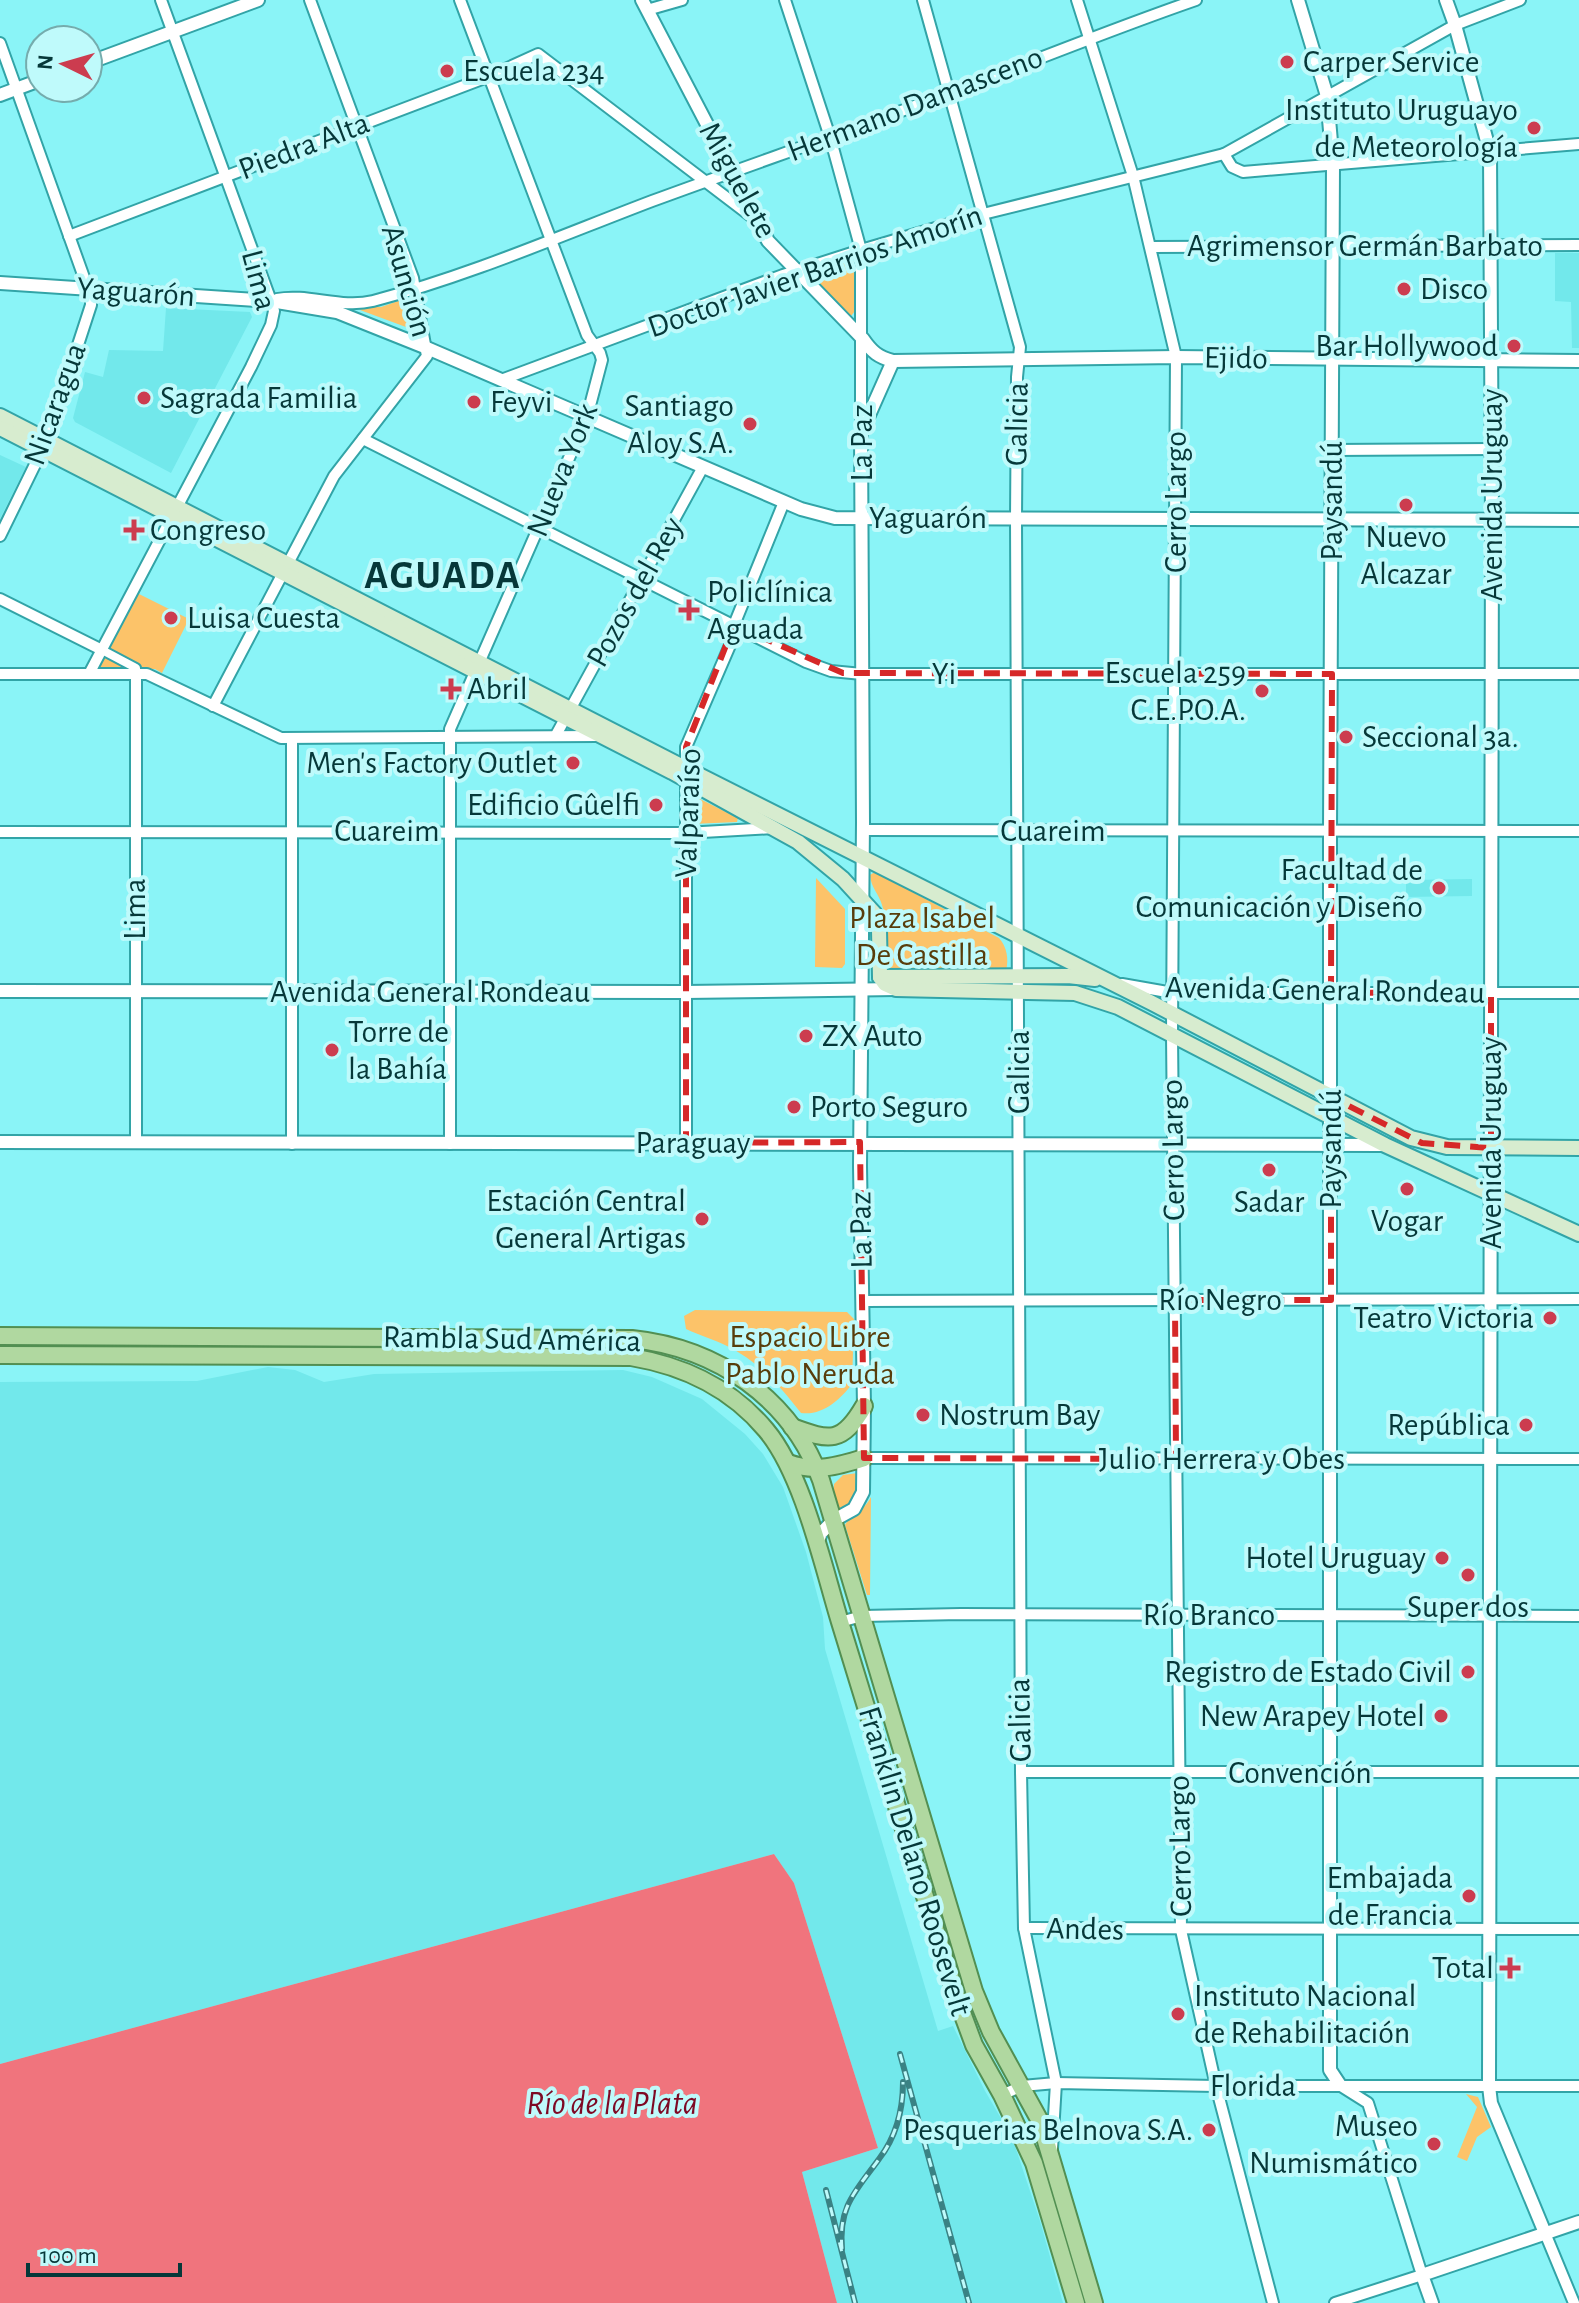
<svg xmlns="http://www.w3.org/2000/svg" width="1579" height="2303" font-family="'Alegreya Sans',sans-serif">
	<rect width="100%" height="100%" fill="#8af4f7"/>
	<g fill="#72e8eb">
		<path d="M 1555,253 L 1579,253 L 1579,348 L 1572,348 L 1571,302 L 1555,301 Z"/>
		<path d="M 166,308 L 250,312 L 252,317 L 171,473 L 75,422 L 73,418 L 85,372 L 103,377 L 109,350 L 163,351 Z"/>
		<path d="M 0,455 L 26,467 L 0,519 Z"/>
		<path d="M 1472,879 L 1472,896 L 1406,897 L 1406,880 Z"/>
		<path d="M 268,1367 L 295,1370 L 324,1382 L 374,1374 L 623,1370 L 652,1377 L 702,1399 L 745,1434 L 763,1454 L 783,1487 L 806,1552 L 823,1617 L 825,1649 L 938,2031 L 953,2026 L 985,2091 L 1012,2137 L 1040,2221 L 1063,2303 L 837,2303 L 802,2172 L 878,2148 L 794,1883 L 774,1854 L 0,2064 L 0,1382 L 197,1381 Z"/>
	</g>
	<g fill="#fcc369">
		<path d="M 849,257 L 855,263 L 855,311 L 851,316 L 811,275 L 814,270 Z"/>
		<path d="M 407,298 L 413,302 L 417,325 L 414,330 L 360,310 L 362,307 L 381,307 Z"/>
		<path d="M 137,593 L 189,619 L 162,673 L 155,669 L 101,669 L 98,666 Z"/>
		<path d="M 692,795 L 738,818 L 737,822 L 692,824 Z"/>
		<path d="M 875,872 L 999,938 C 1007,947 1009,959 1006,971 L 889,971 C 882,951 890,926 882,905 C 879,894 871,888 870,875 Z"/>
		<path d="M 816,878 L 845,909 L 845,964 L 842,968 L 815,967 Z"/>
		<path d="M 695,1310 L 847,1312 L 854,1319 L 852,1384 C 840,1400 822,1416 801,1413 C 780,1386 758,1361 727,1346 C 713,1339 699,1335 686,1329 L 684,1316 Z"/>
		<path d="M 858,1473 C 858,1489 856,1506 838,1510 L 833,1494 L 834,1484 L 843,1475 Z"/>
		<path d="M 871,1497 L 870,1595 L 867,1595 L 845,1525 C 850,1515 864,1511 871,1497 Z"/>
		<path d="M 1466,2094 L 1478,2097 L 1491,2127 L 1477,2137 L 1467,2161 L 1457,2157 L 1477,2107 Z"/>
	</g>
	<path fill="#f0747d" d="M 774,1854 L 794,1883 L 878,2148 L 802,2172 L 837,2303 L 0,2303 L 0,2064 Z"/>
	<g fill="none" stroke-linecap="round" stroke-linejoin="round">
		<g stroke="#32a4a7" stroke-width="12">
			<path id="pedestrian" d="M 102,650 L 136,668 L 136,674"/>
		</g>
		<g stroke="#32a4a7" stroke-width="14">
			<g id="minor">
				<path d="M 785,0 L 830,137 L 861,250 L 861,431"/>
				<path d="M 923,0 L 1020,347 L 1017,377 L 1016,519 L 1021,1772 L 1024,1928 L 1056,2083 L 1052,2149"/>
				<path d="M 1077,0 L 1133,176 L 1176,357 L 1172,1035 L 1181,1930 L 1216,2086 L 1273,2303"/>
				<path d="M 647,10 L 682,0"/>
				<path d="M 0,43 L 91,297 L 91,305 L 47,440 L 0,536"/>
				<path d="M 1224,154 L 1232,167 L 1243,172 L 1579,144"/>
				<path d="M 69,236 L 490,76 L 538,54 L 756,220"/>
				<path d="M 1151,247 L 1579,245"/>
				<path d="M 277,299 C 308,293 341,309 373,301 C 468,276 560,236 652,201 C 750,165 849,131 947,94 C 1031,62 1112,29 1196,0"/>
				<path d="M 501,380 L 783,275 L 861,250 L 983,214 L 1224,154 L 1455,25 L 1520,0"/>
				<path d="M 363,439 L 806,662 L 831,671 L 862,674 L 1579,674"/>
				<path d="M 1332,450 L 1492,449"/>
				<path d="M 0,599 L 102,650"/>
				<path d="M 0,674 L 147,674 L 281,738 L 597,736"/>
				<path d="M 89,674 L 251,367 L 271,325 L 274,311 L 271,301 L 161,0"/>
				<path d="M 213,706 L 334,476 L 427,356 L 413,278 L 310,0"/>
				<path d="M 556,735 L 703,467"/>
				<path d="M 292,738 L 292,1144"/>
				<path d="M 863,830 L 1579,831"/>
				<path d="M 0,832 L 685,833 L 773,828"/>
				<path d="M 1122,984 L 1173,993 L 1579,993"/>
				<path d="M 136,1143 L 136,674"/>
				<path d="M 686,1143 L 686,747 L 731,643 L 734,625 L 784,502"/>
				<path d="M 450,1144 L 450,729 L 587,417 L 602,360 L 600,353 L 587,335 L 460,0"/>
				<path d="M 862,1301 L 1579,1299"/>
				<path d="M 864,1458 L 1579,1459"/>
				<path d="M 840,1622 L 862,1616 L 961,1614 L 1579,1616"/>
				<path d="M 1021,1772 L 1579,1772"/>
				<path d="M 1024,1928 L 1579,1929"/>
				<path d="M 1002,2095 L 1022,2086 L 1056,2083 L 1216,2086 L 1579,2086"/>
				<path d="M 1545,2233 L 1574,2303"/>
				<path d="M 1335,2303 L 1422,2275 L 1368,2103 L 1341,2086"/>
			</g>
		</g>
		<g stroke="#32a4a7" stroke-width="16">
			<g id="tertiary">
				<path d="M 642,0 L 768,241 L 863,339 C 872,352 878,357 893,361 L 1176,357 L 1579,361"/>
				<path d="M 1298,0 L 1327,96 L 1333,165 L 1330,831 L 1330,2070 L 1340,2085"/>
				<path d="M 1446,0 L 1455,25 L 1490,152 L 1492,520 L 1489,2086 L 1491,2103 L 1545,2233"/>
				<path d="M 88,63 L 258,0"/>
				<path d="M 0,95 L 40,80"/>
				<path d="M 0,283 L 271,301 L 337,312 L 427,348 L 801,509 L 835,518 L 1579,520"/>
				<path d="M 0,991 L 685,992 L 896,989"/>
				<path d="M 0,1142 L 1385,1145"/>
				<path d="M 817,1543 L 821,1533 L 834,1520 L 854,1509 L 863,1492 L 864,1406 L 860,1166 L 863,822 L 861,433 L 893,361"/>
				<path d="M 1432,2303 L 1422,2275 L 1579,2222"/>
			</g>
		</g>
		<g stroke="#32a4a7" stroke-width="18">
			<g id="secondary">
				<path d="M 0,416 L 685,768 L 1152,1003 L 1411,1138 L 1447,1147 L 1579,1148"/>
				<path d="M 0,428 L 672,772 L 798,842 L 843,879 L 875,914 L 879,930 L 880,977"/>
				<path d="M 880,977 L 885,984 L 896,989 L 1075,993 L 1118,1007 L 1385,1145 L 1579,1234"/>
				<path d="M 880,977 L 1068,976 L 1095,979"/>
			</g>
		</g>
		<g stroke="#528f52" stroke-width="20">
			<g id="primary">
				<path d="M 0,1336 L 632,1339 C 717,1348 791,1398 821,1480 L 974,1991 L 991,2032 L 1040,2121 L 1094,2303"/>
				<path d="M 0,1355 L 631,1357 C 685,1366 731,1388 766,1430 C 803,1474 823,1566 840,1622 C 878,1748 918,1873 957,1999 L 974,2045 L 1002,2095 L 1034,2163 L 1076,2303"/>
				<path d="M 792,1427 C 830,1441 842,1444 864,1406"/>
				<path d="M 788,1463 C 815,1473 838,1466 864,1458"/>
			</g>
		</g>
		<use href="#pedestrian" stroke="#fff" stroke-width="8"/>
		<use href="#minor" stroke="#fff" stroke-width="10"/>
		<use href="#tertiary" stroke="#fff" stroke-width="12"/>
		<use href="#secondary" stroke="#d7eccf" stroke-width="14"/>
		<use href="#primary" stroke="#b0d8a0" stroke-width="16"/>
		<g stroke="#3a8284" stroke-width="6">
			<g id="rail">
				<path d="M 900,2054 L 969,2303"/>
				<path d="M 826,2190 L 855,2303"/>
				<path d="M 842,2249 C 838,2206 856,2191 879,2159 C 896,2137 903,2109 903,2082"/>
			</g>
		</g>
		<use href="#rail" stroke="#bffafb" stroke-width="3" stroke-dasharray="9" stroke-linecap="butt"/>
	</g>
	<path fill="none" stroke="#d62828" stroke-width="6" stroke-dasharray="16 10" stroke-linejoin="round" d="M 734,625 L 843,673 L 1332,674 L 1331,993 L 1491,992 L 1491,1148 L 1422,1143 L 1331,1097 L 1331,1300 L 1175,1300 L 1176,1459 L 864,1458 L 860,1142 L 686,1143 L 686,747 Z"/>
	<g fill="#cc3c4f" stroke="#bffafb" stroke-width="3">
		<circle cx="1287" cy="62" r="8"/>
		<circle cx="447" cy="71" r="8"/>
		<circle cx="1534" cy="128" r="8"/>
		<circle cx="1404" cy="289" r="8"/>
		<circle cx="1514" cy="346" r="8"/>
		<circle cx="144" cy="398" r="8"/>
		<circle cx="474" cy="402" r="8"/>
		<circle cx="750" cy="424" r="8"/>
		<circle cx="1406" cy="505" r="8"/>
		<path d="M130 518h8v8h8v8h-8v8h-8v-8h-8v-8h8z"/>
		<path d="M685 598h8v8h8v8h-8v8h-8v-8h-8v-8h8z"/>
		<circle cx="171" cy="618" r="8"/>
		<path d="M447 677h8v8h8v8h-8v8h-8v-8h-8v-8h8z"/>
		<circle cx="1262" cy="691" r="8"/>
		<circle cx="1346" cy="737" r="8"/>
		<circle cx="573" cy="763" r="8"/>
		<circle cx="656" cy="805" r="8"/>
		<circle cx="1439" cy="888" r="8"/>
		<circle cx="806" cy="1036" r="8"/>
		<circle cx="332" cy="1050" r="8"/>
		<circle cx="794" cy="1107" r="8"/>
		<circle cx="1269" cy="1170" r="8"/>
		<circle cx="1407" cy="1189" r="8"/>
		<circle cx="702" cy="1219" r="8"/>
		<circle cx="1550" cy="1318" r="8"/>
		<circle cx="923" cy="1415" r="8"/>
		<circle cx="1526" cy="1425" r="8"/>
		<circle cx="1442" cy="1558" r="8"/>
		<circle cx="1468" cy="1575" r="8"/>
		<circle cx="1468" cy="1672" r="8"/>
		<circle cx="1441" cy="1716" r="8"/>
		<circle cx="1469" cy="1896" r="8"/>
		<path d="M1506 1956h8v8h8v8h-8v8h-8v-8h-8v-8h8z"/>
		<circle cx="1178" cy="2014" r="8"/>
		<circle cx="1209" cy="2130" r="8"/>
		<circle cx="1434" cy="2144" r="8"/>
	</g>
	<g text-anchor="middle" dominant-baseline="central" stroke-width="8" stroke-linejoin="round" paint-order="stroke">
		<g font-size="32" fill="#063839" stroke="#bffafb" text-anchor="end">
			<text x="1303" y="62" text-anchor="start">Carper Service</text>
			<text x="463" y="71" text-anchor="start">Escuela 234</text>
			<text x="1518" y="110">Instituto Uruguayo<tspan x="1518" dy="37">de Meteorología</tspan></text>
			<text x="1420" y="289" text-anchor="start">Disco</text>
			<text x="1498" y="346">Bar Hollywood</text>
			<text x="160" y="398" text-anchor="start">Sagrada Familia</text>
			<text x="490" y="402" text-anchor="start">Feyvi</text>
			<text x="734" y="406">Santiago<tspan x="734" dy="37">Aloy S.A.</tspan></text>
			<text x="150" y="530" text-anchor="start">Congreso</text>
			<text x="1406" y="537" text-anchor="middle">Nuevo<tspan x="1406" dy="37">Alcazar</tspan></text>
			<text x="707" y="592" text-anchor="start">Policlínica<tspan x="707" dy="37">Aguada</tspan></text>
			<text x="187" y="618" text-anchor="start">Luisa Cuesta</text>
			<text x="1246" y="673">Escuela 259<tspan x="1246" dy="37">C.E.P.O.A.</tspan></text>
			<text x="467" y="689" text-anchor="start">Abril</text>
			<text x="1362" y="737" text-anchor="start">Seccional 3a.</text>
			<text x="557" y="763">Men's Factory Outlet</text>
			<text x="640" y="805">Edificio Gûelfi</text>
			<text x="1423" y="870">Facultad de<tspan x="1423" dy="37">Comunicación y Diseño</tspan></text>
			<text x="348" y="1032" text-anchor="start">Torre de<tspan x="348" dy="37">la Bahía</tspan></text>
			<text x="822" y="1036" text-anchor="start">ZX Auto</text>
			<text x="810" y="1107" text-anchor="start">Porto Seguro</text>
			<text x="686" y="1201">Estación Central<tspan x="686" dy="37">General Artigas</tspan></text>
			<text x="1269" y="1202" text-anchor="middle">Sadar</text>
			<text x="1407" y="1221" text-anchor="middle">Vogar</text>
			<text x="1534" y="1318">Teatro Victoria</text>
			<text x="939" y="1415" text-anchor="start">Nostrum Bay</text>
			<text x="1510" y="1425">República</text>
			<text x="1426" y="1558">Hotel Uruguay</text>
			<text x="1468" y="1607" text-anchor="middle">Super dos</text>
			<text x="1452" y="1672">Registro de Estado Civil</text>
			<text x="1425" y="1716">New Arapey Hotel</text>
			<text x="1453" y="1878">Embajada<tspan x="1453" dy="37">de Francia</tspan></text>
			<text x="1494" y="1968">Total</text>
			<text x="1194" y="1996" text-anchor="start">Instituto Nacional<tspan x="1194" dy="37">de Rehabilitación</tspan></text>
			<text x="1418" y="2126">Museo<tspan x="1418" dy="37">Numismático</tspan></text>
			<text x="1193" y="2130">Pesquerias Belnova S.A.</text>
		</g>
		<g font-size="32" fill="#063839" stroke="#bffafb">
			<text transform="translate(915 104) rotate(-21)">Hermano Damasceno</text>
			<text transform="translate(304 146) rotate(-21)">Piedra Alta</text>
			<text transform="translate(738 180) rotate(61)">Miguelete</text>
			<text x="1365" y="246">Agrimensor Germán Barbato</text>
			<text transform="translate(815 271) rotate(-19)">Doctor Javier Barrios Amorín</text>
			<text transform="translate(259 280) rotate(75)">Lima</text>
			<text transform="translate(407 281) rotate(74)">Asunción</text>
			<text transform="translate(136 292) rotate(4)">Yaguarón</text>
			<text transform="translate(1236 358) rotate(1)">Ejido</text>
			<text transform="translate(55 404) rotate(-70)">Nicaragua</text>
			<text transform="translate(1017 424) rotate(-89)">Galicia</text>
			<text transform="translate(862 443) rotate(-90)">La Paz</text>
			<text transform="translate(562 470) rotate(-68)">Nueva York</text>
			<text transform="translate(1492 495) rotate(-90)">Avenida Uruguay</text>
			<text transform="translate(1332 501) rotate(-90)">Paysandú</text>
			<text transform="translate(1176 502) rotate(-90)">Cerro Largo</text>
			<text x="928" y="518">Yaguarón</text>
			<text transform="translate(635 592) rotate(-61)">Pozos del Rey</text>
			<text x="944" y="674">Yi</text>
			<text transform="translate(688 813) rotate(-88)">Valparaíso</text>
			<text x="387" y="831">Cuareim</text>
			<text x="1053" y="831">Cuareim</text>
			<text transform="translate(135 909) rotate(-90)">Lima</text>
			<text transform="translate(1325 990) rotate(1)">Avenida General Rondeau</text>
			<text x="430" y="992">Avenida General Rondeau</text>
			<text transform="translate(1019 1072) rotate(-90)">Galicia</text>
			<text x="693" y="1143">Paraguay</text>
			<text transform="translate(1491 1143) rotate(-90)">Avenida Uruguay</text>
			<text transform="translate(1331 1149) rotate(-90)">Paysandú</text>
			<text transform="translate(1173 1150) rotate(-91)">Cerro Largo</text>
			<text transform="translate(861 1230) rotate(-91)">La Paz</text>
			<text x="1220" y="1300">Río Negro</text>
			<text transform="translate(512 1339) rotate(1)">Rambla Sud América</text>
			<text x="1222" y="1459">Julio Herrera y Obes</text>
			<text x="1209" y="1615">Río Branco</text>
			<text transform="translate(1020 1720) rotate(-91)">Galicia</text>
			<text x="1300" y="1773">Convención</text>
			<text transform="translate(1180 1846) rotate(-91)">Cerro Largo</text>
			<text transform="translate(915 1861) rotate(73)">Franklin Delano Roosevelt</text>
			<text transform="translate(1085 1929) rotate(1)">Andes</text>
			<text x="1253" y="2086">Florida</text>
		</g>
		<g font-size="32" fill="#583d0b" stroke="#bffafb">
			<text x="922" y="918">Plaza Isabel<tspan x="922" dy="37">De Castilla</tspan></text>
			<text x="810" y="1337">Espacio Libre<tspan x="810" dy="37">Pablo Neruda</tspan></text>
		</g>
		<g font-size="34" font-style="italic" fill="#7e0924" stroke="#bffafb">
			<text x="612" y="2104">Río de la Plata</text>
		</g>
		<g font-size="40" font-weight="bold" letter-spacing="2" fill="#063839" stroke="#bffafb">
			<text x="443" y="576">AGUADA</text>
		</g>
	</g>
	<g transform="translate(64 64) rotate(275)"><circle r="38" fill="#bffafb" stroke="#75acad" stroke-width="2"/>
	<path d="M0-6L14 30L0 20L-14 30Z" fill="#cc3c4f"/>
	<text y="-12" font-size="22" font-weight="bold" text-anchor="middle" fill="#063839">N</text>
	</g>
	<path d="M28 2263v12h152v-12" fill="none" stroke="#063839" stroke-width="4"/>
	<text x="40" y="2263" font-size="24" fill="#063839" stroke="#bffafb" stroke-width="6" paint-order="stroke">100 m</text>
</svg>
